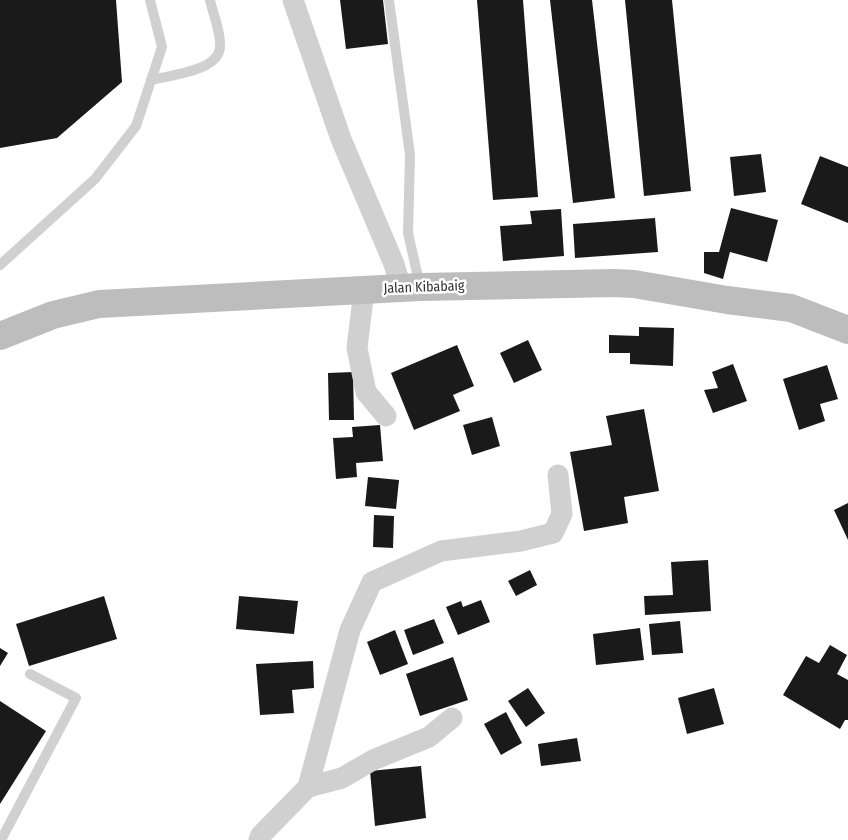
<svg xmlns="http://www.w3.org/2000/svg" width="848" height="840" font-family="'Fira Sans Condensed',sans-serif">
	<rect width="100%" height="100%" fill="#fff"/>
	<g fill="#1a1a1a">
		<path d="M 0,0 L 116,0 L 122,82 L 57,138 L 0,148 Z"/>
		<path d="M 340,0 L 383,0 L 388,44 L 346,49 Z"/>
		<path d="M 477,0 L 523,0 L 538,197 L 493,200 Z"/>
		<path d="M 550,0 L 592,0 L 615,198 L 573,203 Z"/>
		<path d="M 625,0 L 672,0 L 691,191 L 644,196 Z"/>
		<path d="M 761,154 L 766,192 L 734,196 L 730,157 Z"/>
		<path d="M 820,156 L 848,167 L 848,223 L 801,204 Z"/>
		<path d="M 731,208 L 778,220 L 767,262 L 730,252 L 723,279 L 704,273 L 704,252 L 719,252 Z"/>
		<path d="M 561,209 L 564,256 L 503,261 L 500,226 L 532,224 L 530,211 Z"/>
		<path d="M 655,218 L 658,252 L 575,258 L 573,224 Z"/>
		<path d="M 639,327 L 674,328 L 673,366 L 630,364 L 630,353 L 609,353 L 609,335 L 639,336 Z"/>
		<path d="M 528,340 L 542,370 L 514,383 L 500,353 Z"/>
		<path d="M 457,345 L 474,386 L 453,395 L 460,411 L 414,430 L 391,373 Z"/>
		<path d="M 733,364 L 747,401 L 713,413 L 704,390 L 718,388 L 712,372 Z"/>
		<path d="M 827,365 L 838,399 L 820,404 L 825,421 L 799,430 L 783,379 Z"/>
		<path d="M 353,372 L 354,420 L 329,420 L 328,373 Z"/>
		<path d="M 644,409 L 659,491 L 624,497 L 628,523 L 584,531 L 570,452 L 612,445 L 606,416 Z"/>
		<path d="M 492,417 L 500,446 L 472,455 L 463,425 Z"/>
		<path d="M 380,425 L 383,461 L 356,463 L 357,477 L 336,479 L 333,438 L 353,437 L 352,427 Z"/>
		<path d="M 368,477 L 399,480 L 396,509 L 365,506 Z"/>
		<path d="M 848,503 L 848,540 L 834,510 Z"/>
		<path d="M 374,515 L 394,516 L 393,548 L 373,547 Z"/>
		<path d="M 708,560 L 711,611 L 645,615 L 644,596 L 673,595 L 671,562 Z"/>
		<path d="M 530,570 L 537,585 L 516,596 L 508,581 Z"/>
		<path d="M 104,596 L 117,639 L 29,666 L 16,624 Z"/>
		<path d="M 239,596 L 298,601 L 294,634 L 236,629 Z"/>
		<path d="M 481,600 L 490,622 L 458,635 L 446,607 L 461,601 L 463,607 Z"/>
		<path d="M 434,619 L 444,643 L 413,655 L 404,630 Z"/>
		<path d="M 680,621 L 683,653 L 652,655 L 649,624 Z"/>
		<path d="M 640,628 L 644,660 L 596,665 L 593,634 Z"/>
		<path d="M 395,630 L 408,664 L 380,675 L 367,642 Z"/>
		<path d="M 830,645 L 847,655 L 837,674 L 848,680 L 848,720 L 845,720 L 840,729 L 783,695 L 806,656 L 819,663 Z"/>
		<path d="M 0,648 L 8,653 L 0,666 Z"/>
		<path d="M 453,657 L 468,700 L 420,716 L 406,674 Z"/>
		<path d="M 313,661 L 314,688 L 292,690 L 294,713 L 260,715 L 256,664 Z"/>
		<path d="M 528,688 L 545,713 L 526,727 L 508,701 Z"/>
		<path d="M 714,688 L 724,724 L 687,734 L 678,698 Z"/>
		<path d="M 0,701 L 46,731 L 0,804 Z"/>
		<path d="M 506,712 L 522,743 L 501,755 L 484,724 Z"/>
		<path d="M 577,738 L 581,761 L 541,766 L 538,744 Z"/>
		<path d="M 421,766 L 426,818 L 375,826 L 370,771 Z"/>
	</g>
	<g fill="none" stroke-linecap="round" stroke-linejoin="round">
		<g stroke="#d0d0d0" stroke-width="10">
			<path d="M 389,0 L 410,155 L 408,233 L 420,286"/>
			<path d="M 151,80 C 171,75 220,71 220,46 C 221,32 213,14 210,0"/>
			<path d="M 0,265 L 95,179 L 136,126 L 162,47 L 150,0"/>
			<path d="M 1,840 L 76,698 L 30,674"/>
		</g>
		<g stroke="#d0d0d0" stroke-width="21">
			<path d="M 293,0 L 341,139 L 394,264 L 401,288"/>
			<path d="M 364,290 L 357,348 L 366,392 L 386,416"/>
			<path d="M 308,787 L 350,630 L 372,582 L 441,551 L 521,541 L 553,533 L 562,514 L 558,475"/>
			<path d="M 259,840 L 261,835 L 308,787 L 342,778 L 373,760 L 429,737 L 452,718"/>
		</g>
		<path stroke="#bdbdbd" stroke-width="28" d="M 0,336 L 53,315 L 99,304 L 420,287 L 614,283 L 634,284 L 727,300 L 791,308 L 848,330"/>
	</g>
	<g text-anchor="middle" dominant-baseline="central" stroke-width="5" stroke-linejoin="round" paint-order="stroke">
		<g font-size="14" fill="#333" stroke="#fff">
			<text transform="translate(424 287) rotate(-2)">Jalan Kibabaig</text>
		</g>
	</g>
</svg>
